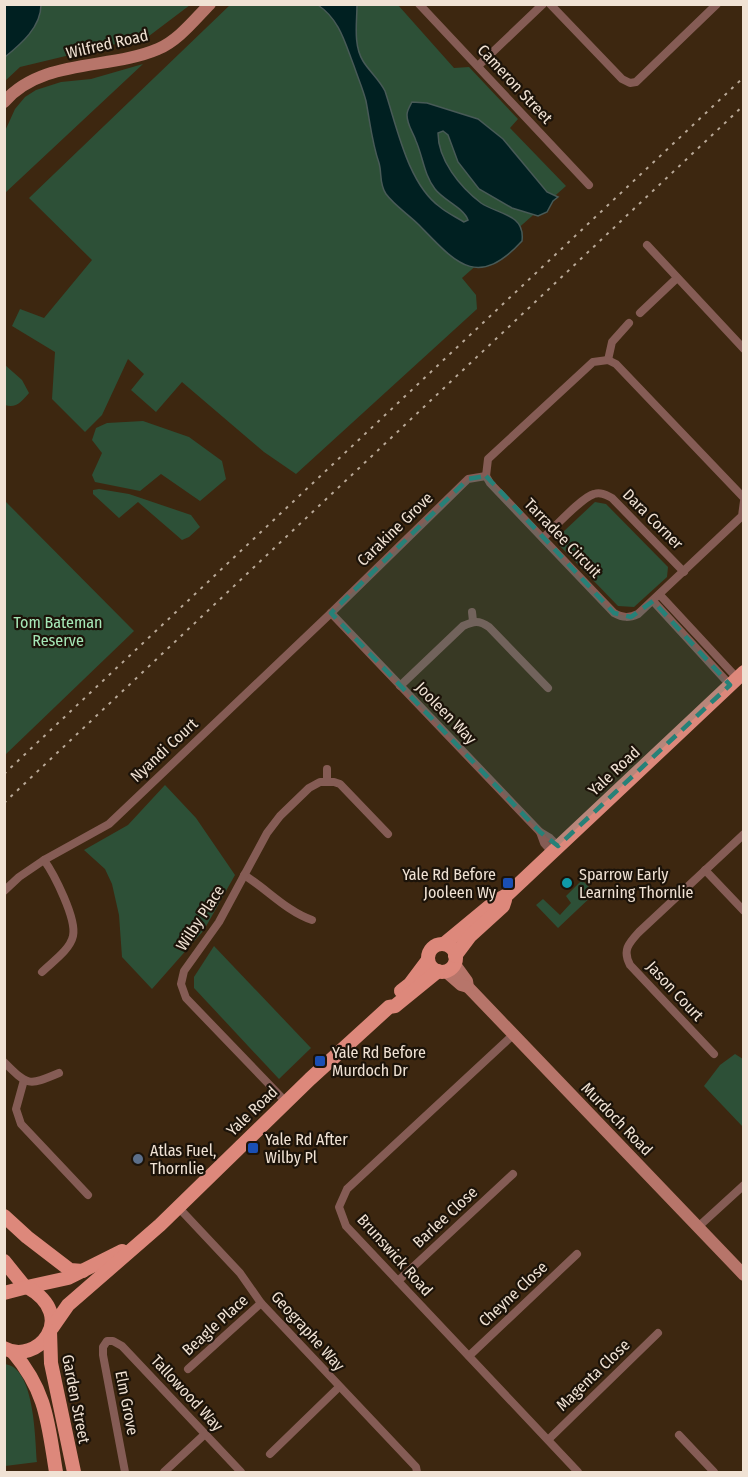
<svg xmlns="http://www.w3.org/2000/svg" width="748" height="1477" font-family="'Fira Sans Condensed',sans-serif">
	<rect width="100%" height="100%" fill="#3d2710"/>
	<g fill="#2d5037">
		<path d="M 382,4 L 398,5 L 454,68 L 469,67 L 518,119 L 510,128 L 566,186 L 462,278 L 476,295 L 477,309 L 296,474 L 264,452 L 182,382 L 156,412 L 131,390 L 144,374 L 128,359 L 102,415 L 85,432 L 52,399 L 55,352 L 12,326 L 20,309 L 44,318 L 92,260 L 29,198 L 230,5 Z"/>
		<path d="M 5,5 L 190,5 L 149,36 L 20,67 L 5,81 Z"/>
		<path d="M 143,64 L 5,193 L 5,131 L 15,109 L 25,97 L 36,90 L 61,82 L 91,79 Z"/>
		<path d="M 5,365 L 22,380 L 29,393 C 22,401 16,409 5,405 Z"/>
		<path d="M 143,421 L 189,437 L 222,461 L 226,479 L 200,501 L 161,474 L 140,491 L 95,482 L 92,475 L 102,453 L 92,440 L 96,428 L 107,423 Z"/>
		<path d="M 99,489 L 129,494 L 191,515 L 200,527 L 189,537 L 182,540 L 138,502 L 119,518 L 93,494 L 93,490 Z"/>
		<path d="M 5,501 L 134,631 L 5,755 Z"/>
		<path d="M 595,502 L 606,504 L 668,567 L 667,577 L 634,607 L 618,606 L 560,546 L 562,533 Z"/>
		<path d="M 165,785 L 196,818 L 235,875 L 204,930 L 152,989 L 122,957 L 119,915 L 112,884 L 105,869 L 84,850 L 128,825 Z"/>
		<path d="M 579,877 L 595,893 L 558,928 L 536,905 L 543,899 L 560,915 L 571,903 L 566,896 L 581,881 Z"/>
		<path d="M 214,946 L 311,1048 L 279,1079 L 194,988 L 194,977 Z"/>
		<path d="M 735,1054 L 743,1059 L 743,1127 L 704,1086 L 720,1065 Z"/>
		<path d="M 4,1364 C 35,1366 35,1439 37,1462 L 5,1466 Z"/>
	</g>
	<g fill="#002021" stroke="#485a57" stroke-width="1.5">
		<path d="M 5,4 L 41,5 C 41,27 21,44 5,57 Z"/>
		<path d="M 318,5 L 357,5 C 357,22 353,45 363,61 C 369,71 379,79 385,91 C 397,127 408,184 440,207 C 447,213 456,217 464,222 L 468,220 C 464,208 443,200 435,189 C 424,175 423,157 416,141 C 413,132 407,125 407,115 C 407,110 410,106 412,102 L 427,103 L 478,119 L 503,139 L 547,192 L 558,197 L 553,201 L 547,212 L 538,216 L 512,208 L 479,189 L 458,162 L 448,135 L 443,131 L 438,133 C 438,160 460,187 481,203 C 491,210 505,212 515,220 C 521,225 523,233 522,241 C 477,290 456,263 419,225 C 409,215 394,205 386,194 C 379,184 382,173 379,163 C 372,143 370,122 366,101 C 363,89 358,78 354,66 C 345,43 340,20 318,5 Z"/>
	</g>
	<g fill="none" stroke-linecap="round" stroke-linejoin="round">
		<g stroke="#855c55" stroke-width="8">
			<path d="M 419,4 L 589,185"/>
			<path d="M 550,4 L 622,79 L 630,83 L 636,82 L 717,4"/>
			<path d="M 478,66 L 543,4"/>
			<path d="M 647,245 L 744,349"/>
			<path d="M 640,313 L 677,278"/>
			<path d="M 608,360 L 612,342 L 629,323"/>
			<path d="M 744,498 L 616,364 L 608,360 L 593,362 L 488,459 L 486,476 L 490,483 L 614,613 C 623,618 629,618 638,614 L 742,516 L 744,501"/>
			<path d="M 543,538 C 554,528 582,497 594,494 C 601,492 606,495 612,498 L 684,572"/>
			<path d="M 660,595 L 737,678"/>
			<path d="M 653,601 L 730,685"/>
			<path d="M 472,612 L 473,621"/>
			<path d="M 331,613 L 540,832 L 550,838 L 558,846"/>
			<path d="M 400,686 L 463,626 C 474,621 479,620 489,627 L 548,688"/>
			<path d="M 327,769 L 327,781"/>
			<path d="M 540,832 L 544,843 L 552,852"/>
			<path d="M 705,870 L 744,911"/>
			<path d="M 244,875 C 267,889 286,911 312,920"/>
			<path d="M 4,891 L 19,877 L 44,860 L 109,824 L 331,613 L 468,479 L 486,476"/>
			<path d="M 42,972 C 52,962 70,950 73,936 C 77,919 54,874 44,860"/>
			<path d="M 513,1035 L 347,1189 L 339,1207 L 346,1226 L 578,1472"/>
			<path d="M 714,1054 L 630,965 C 622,950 629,943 639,932 L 744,834"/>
			<path d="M 4,1062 C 28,1086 28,1086 59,1073"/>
			<path d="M 24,1080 L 16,1109 L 21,1124 L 88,1195"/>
			<path d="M 286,1102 L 186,998 L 181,984 L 184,971 L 219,922 L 267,833 L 280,816 L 309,788 L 320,782 L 334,782 L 340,784 L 388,834"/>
			<path d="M 178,1207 L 240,1273 L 261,1303 L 416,1467 L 417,1472"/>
			<path d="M 698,1227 L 744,1185"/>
			<path d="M 398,1281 L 513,1174"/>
			<path d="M 469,1356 L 577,1254"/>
			<path d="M 188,1369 L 261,1303"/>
			<path d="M 679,1435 L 714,1472"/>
			<path d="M 549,1439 L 658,1333"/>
			<path d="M 270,1454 L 339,1387"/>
			<path d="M 125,1472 L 103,1355 L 103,1347 L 107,1341 L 113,1341 L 122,1346 L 241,1472"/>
			<path d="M 164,1472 L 205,1434"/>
		</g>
		<g stroke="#b7756a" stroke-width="12">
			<path d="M 4,102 C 42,58 109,70 158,49 C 178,41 195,19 210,4"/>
			<path d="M 454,963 L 467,981 L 468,987 L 744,1275"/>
			<path d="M 445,971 L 461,985 L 468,987"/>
		</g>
		<g stroke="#dd887b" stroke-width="14">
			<path d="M 444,944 L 496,901 L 507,895 L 744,672"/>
			<circle cx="442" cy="958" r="14"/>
			<path d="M 455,956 L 470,936 L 503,906 L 505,900"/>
			<path d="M 401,991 L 410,984 L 428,960"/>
			<path d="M 4,1216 L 27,1237 L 70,1270 L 83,1271"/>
			<path d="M 4,1261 L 25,1287"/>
			<path d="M 27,1287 L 68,1278 L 122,1251"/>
			<path d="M 4,1293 L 27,1287 C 80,1317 36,1366 4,1348"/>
			<path d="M 52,1328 L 68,1305 L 160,1225 L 310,1079 L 389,1007 L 395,1006 L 438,971"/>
			<path d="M 50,1331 L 51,1363 L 74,1472"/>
			<path d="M 13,1352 C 47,1392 48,1424 56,1472"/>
		</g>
		<g stroke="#b9a998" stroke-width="2" stroke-dasharray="3 6" stroke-linecap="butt">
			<path d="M 4,774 L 744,77"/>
			<path d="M 4,803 L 744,105"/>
		</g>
	</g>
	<path fill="#268178" fill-opacity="0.2" stroke="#268178" stroke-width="4.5" stroke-dasharray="12 8" stroke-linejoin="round" d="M 486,476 L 614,613 L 631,617 L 653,601 L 730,685 L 558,846 L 540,832 L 331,613 L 468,479 Z"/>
	<g fill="#1a4fb4" stroke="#1c1309" stroke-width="2">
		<rect x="502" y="877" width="12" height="12" rx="3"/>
		<rect x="314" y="1055" width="12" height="12" rx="3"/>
		<rect x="247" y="1142" width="12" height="12" rx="3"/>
	</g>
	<circle fill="#0f9aa8" stroke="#1c1309" stroke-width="2" cx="567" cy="883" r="6"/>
	<circle fill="#5c6f8a" stroke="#1c1309" stroke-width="2" cx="138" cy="1159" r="6"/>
	<g text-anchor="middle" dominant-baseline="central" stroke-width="4.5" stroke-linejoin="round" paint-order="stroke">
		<g font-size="16" fill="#f0e2d4" stroke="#1c1309">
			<text transform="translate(107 44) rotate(-13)">Wilfred Road</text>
			<text transform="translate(515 84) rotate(47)">Cameron Street</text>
			<text transform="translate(653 519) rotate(45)">Dara Corner</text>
			<text transform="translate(395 529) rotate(-44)">Carakine Grove</text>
			<text transform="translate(563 538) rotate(46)">Tarradee Circuit</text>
			<text transform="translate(446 713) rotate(46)">Jooleen Way</text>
			<text transform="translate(164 750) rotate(-43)">Nyandi Court</text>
			<text transform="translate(614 771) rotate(-43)">Yale Road</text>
			<text transform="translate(200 918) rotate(-57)">Wilby Place</text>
			<text transform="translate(675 991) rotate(47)">Jason Court</text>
			<text transform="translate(252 1111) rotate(-44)">Yale Road</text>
			<text transform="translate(617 1119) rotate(46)">Murdoch Road</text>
			<text transform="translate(445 1217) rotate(-43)">Barlee Close</text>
			<text transform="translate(395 1255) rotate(48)">Brunswick Road</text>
			<text transform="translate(513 1294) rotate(-43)">Cheyne Close</text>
			<text transform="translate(215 1325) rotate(-42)">Beagle Place</text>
			<text transform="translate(308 1331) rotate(48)">Geographe Way</text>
			<text transform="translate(593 1375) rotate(-44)">Magenta Close</text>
			<text transform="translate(187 1393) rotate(47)">Tallowood Way</text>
			<text transform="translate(76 1399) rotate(79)">Garden Street</text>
			<text transform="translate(127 1403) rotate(79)">Elm Grove</text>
		</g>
		<g font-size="16" fill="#a6e8b7" stroke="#1c1309">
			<text x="58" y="622">Tom Bateman<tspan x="58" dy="18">Reserve</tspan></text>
		</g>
		<g font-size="16" fill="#f0e2d4" stroke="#1c1309" text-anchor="start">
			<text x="496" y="874" text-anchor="end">Yale Rd Before<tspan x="496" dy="18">Jooleen Wy</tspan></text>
			<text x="579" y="874">Sparrow Early<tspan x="579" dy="18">Learning Thornlie</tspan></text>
			<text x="332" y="1052">Yale Rd Before<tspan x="332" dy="18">Murdoch Dr</tspan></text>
			<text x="265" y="1139">Yale Rd After<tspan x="265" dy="18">Wilby Pl</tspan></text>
			<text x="150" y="1150">Atlas Fuel,<tspan x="150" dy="18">Thornlie</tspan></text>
		</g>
	</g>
	<rect width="748" height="1477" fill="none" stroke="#f0e2d4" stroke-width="12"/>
</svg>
